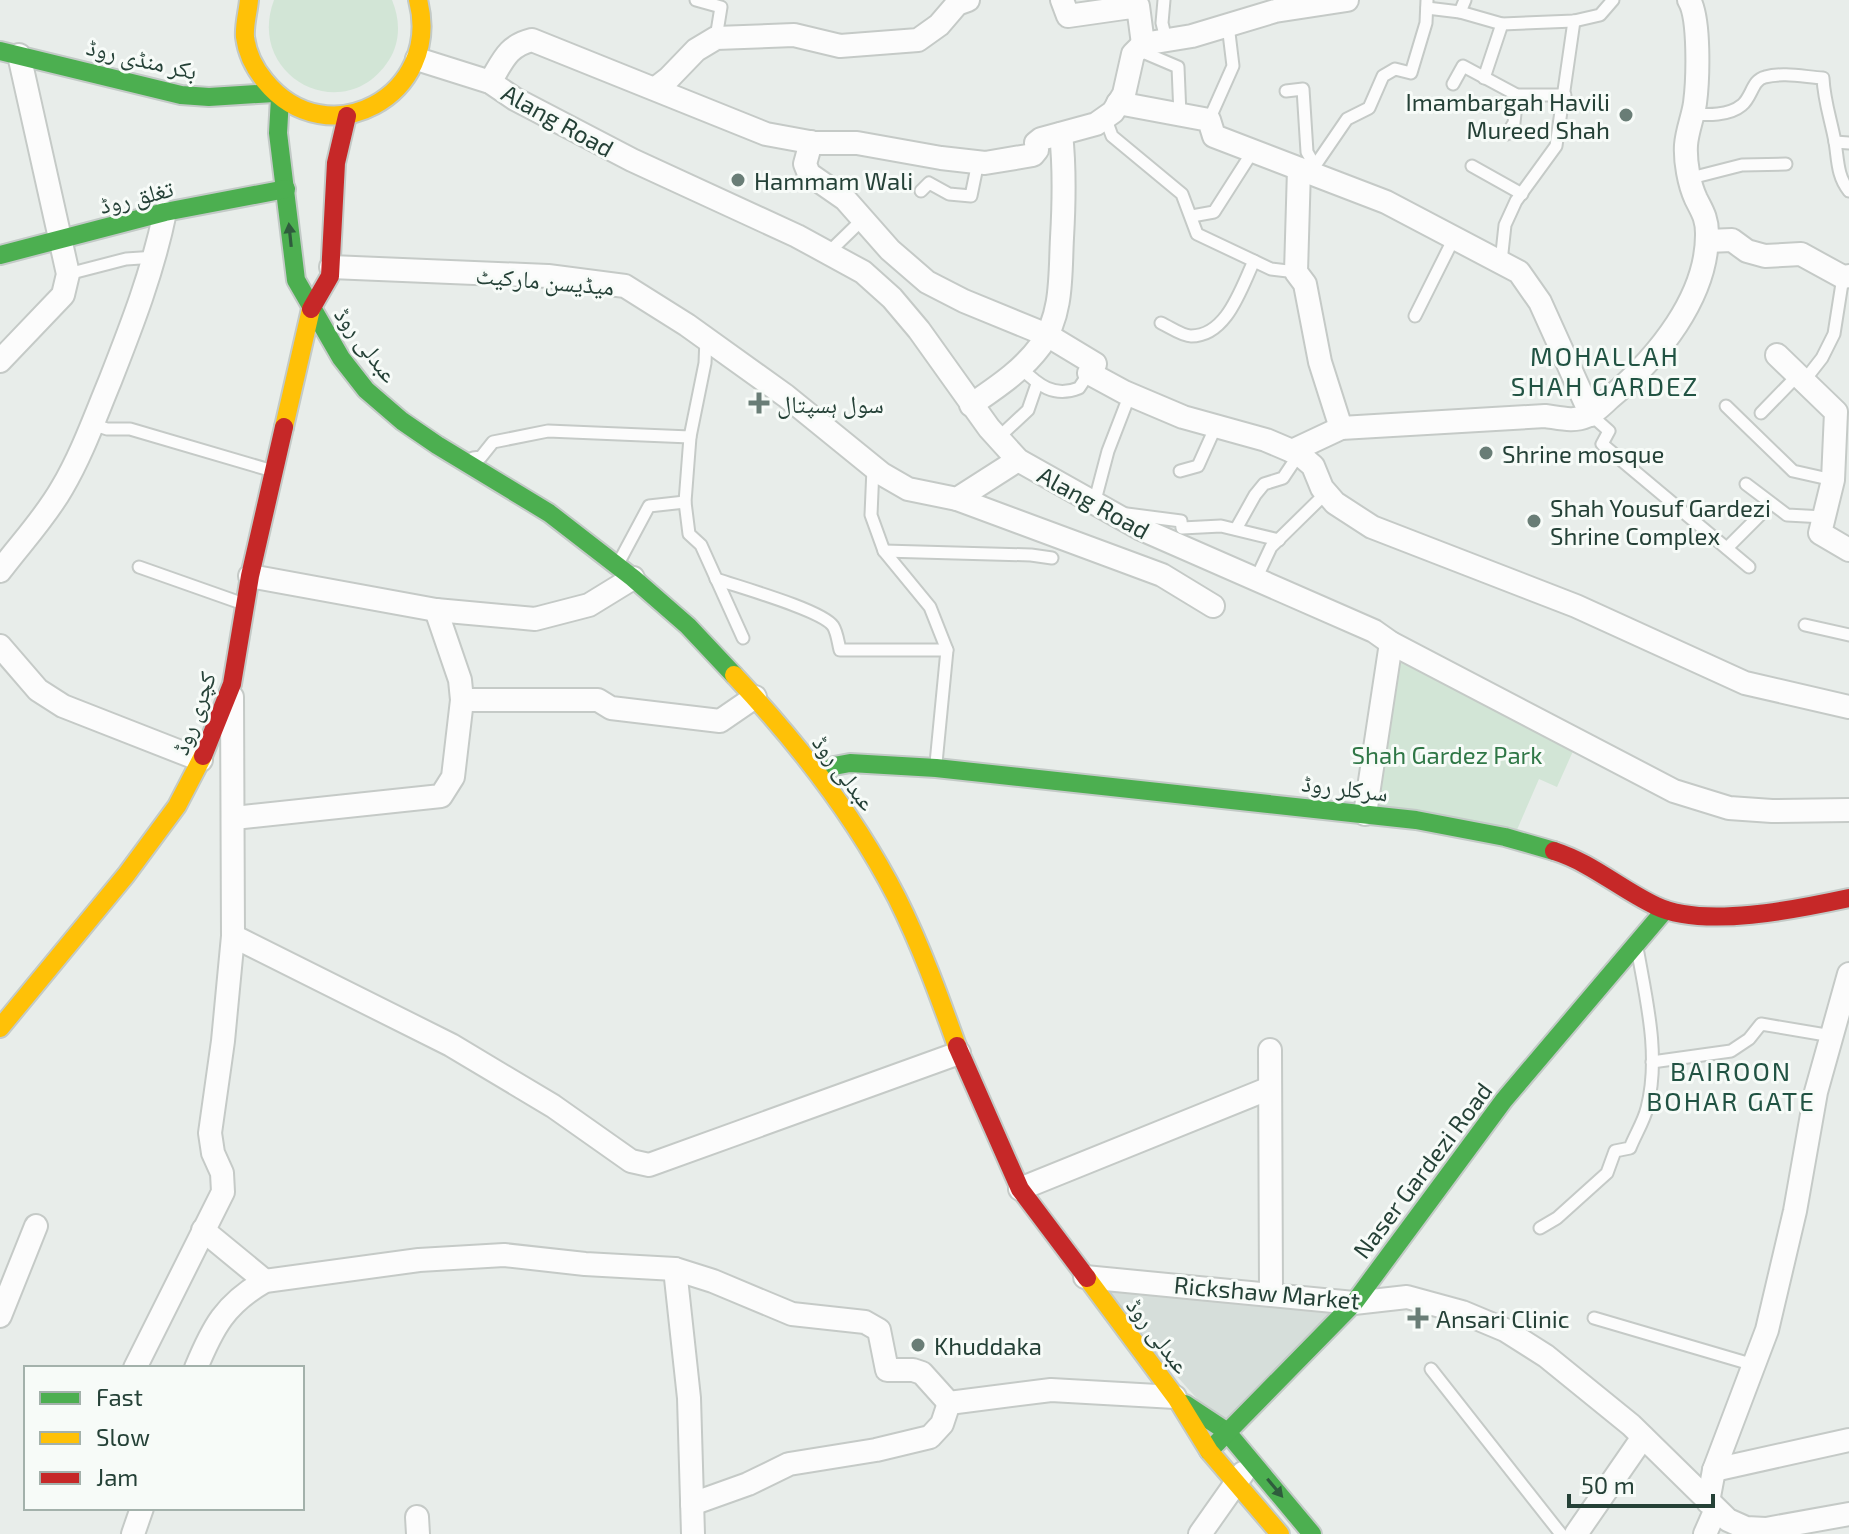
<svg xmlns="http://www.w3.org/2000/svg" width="1849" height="1534" font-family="'Exo 2','Noto Naskh Arabic',sans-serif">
	<rect width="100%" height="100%" fill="#e8edea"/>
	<path fill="#d6deda" d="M 1077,1265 L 1352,1291 L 1226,1431 Z"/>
	<g fill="#d2e5d6">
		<path d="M 274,0 L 392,0 C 400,19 401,41 389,60 C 345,129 245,77 274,0 Z"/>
		<path d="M 1391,643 L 1578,740 L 1557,787 L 1539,779 L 1513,839 L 1365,814 Z"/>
	</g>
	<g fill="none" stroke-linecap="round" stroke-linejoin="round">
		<g stroke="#c5cac7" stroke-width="15">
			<g id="lane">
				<path d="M 696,0 L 721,7 L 716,38"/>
				<path d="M 1164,0 L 1162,23 L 1166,39"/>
				<path d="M 1427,8 L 1460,12 L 1502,24 L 1574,21 L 1600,15 L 1613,0"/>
				<path d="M 1460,12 L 1465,0"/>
				<path d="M 1138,50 L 1178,67 L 1180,115"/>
				<path d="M 1484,78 L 1502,24"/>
				<path d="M 1453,84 L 1463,66 L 1517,95 L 1565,95"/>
				<path d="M 1286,91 L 1303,89 L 1307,152 L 1315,166"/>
				<path d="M 1692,114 C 1707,115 1729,116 1742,105 C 1752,97 1752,80 1765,77 C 1783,72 1805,77 1823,78 C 1824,101 1831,120 1835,142 C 1838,160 1837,176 1849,191"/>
				<path d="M 1105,117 L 1112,136 L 1182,194 L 1197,234 L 1271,269 L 1296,272"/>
				<path d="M 1209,120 L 1233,66 L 1228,25"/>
				<path d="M 1507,134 L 1514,123 L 1517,95"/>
				<path d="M 1835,142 L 1849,143"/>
				<path d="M 1472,166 L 1522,194"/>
				<path d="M 1310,173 L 1347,119 L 1369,108 L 1383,76 L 1395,69 L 1411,73 L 1426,23 L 1427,0"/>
				<path d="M 1691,178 L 1742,165 L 1786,164"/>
				<path d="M 921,191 L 929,183 L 949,194 L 971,196 L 978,162"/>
				<path d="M 1192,216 L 1214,212 L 1253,151"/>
				<path d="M 828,253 L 863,219"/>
				<path d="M 1501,262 L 1505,225 L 1516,201 L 1556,146 L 1574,21"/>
				<path d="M 68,274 L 126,259 L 156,257"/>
				<path d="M 1415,316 L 1454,238"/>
				<path d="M 1161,323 C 1170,327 1182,336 1191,336 C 1227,336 1241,288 1254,261"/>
				<path d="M 706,338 L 705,363 L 690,437 L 685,502 L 689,534 L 701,545 L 743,638"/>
				<path d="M 1021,368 C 1038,385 1054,398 1079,388 L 1089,373"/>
				<path d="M 1804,381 L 1822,358 L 1834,334 L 1843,277"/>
				<path d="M 1726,406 L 1793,471 L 1833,480"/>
				<path d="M 1761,413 L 1798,375"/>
				<path d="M 1591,415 L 1609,431 L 1602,444 L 1749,567"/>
				<path d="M 92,424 L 107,429 L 130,429 L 273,471"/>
				<path d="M 998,438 L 1028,410 L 1037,384"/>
				<path d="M 473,458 L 481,457 L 493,442 L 548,431 L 690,437"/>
				<path d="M 873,468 L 871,515 L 884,551 L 930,607 L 947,650 L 936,763"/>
				<path d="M 1180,471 L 1198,466 L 1216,426"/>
				<path d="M 1746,484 L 1787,515 L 1824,517"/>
				<path d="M 1094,504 L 1108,451 L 1130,394"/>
				<path d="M 1127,514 L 1181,521 L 1182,528 L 1221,526 L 1279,540"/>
				<path d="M 1236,529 L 1255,495 L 1264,484 L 1283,478 L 1299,454"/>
				<path d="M 1727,548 L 1771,504"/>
				<path d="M 884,551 L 1031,555 L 1052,558"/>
				<path d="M 619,562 L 649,506 L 685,502"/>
				<path d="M 139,567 L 241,603"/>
				<path d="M 716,579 C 739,587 822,610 833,626 C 837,632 838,642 840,650 L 947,650"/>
				<path d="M 1256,579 L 1271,547 L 1326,493"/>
				<path d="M 1805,625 L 1849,635"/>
				<path d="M 1652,1062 L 1731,1051 L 1749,1039 L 1761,1024 L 1832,1036"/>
				<path d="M 1540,1228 L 1557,1218 L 1607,1173 L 1615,1151 L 1630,1148 C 1635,1135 1644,1121 1647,1108 C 1660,1057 1647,1003 1638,953"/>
				<path d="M 1594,1318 L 1754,1365"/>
				<path d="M 1431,1369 L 1561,1534"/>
			</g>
		</g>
		<g stroke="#c5cac7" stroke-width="26">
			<g id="street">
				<path d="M 1062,0 L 1068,16 L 1138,6 L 1143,44"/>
				<path d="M 417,59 L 490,82 L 515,99 L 632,160 L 797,236 L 863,272 L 892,298 L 919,330 L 989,428 L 1018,460 L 1139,528 L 1374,631 L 1391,643 L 1674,791 L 1729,808 L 1772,811 L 1849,810"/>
				<path d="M 490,82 C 503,61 507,46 532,40 L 766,134 L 815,143 L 857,143 L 941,158 L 985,163 L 1033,155 L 1037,150 L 1036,143 L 1041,139 L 1096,124 L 1113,112 L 1124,94 L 1133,54 L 1143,44 L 1192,36 L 1275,11 L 1347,0"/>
				<path d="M 656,88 L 669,78 L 696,50 L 716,38 L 794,35 L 840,46 L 918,40 L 939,25 L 957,4 L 968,0"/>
				<path d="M 1118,103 L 1209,120 L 1214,136 L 1386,202 L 1519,272 L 1540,302 L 1591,415"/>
				<path d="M 811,142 L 805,164 L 809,174 L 845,199 L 890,250 L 927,282 L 964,301 L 1047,335 L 1095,364 L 1089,373 L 1124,392 L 1183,417 L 1266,440 L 1299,454 L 1313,466 L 1322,488 L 1335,503 L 1372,527 L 1576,606 L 1745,683 L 1849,707"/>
				<path d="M 1299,169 L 1296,272 L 1305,284 L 1320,362 L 1341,428"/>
				<path d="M 1707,241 L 1732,240 L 1747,251 L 1765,256 L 1801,254 L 1843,277 L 1849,276"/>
				<path d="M 331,267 L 548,276 L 625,286 L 687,325 L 786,396 L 882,474 L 908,489 L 957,499 L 1018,460"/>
				<path d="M 1777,355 L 1836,412 L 1833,480 L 1820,533 L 1849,550"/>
				<path d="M 0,361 L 63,295 L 68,274 L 19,55"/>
				<path d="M 971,405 C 997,387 1022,371 1041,345 C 1063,314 1060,274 1062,238 C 1064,203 1065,169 1061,134"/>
				<path d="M 1292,451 L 1341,428 L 1545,416 C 1560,418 1574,422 1587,416 C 1596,412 1604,403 1611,397 C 1657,358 1708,297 1707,233 C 1707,218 1702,211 1696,199 C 1689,184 1685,161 1686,145 C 1687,131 1693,117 1695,103 C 1698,80 1700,18 1689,0"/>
				<path d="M 957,499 L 1162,575 L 1213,606"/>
				<path d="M 0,571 C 21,543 45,518 62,488 C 82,454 95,417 110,381 C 132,325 153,271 165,212"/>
				<path d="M 250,576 L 436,610 L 535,619 L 589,605 L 633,578"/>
				<path d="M 0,646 L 38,690 L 63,706 L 201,760"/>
				<path d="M 462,700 L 598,700 L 611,708 L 720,721 L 755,697"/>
				<path d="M 1365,814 L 1391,643"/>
				<path d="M 234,818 L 441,796 L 453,777 L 462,700 L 460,680 L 436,610"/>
				<path d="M 233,936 L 451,1045 L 553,1106 L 631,1161 L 649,1165 L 959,1053"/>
				<path d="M 1270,1050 L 1271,1293"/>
				<path d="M 1020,1189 L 1270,1088"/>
				<path d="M 203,1230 L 265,1281"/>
				<path d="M 675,1269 L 689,1398 L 693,1534"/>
				<path d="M 1085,1277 L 1354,1303 L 1407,1297 L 1462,1312 L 1505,1330 L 1546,1356 L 1631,1425 L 1728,1520 L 1746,1528 L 1766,1529 L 1849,1514"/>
				<path d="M 0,1316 L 36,1226"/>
				<path d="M 135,1368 L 223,1192 L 222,1173 L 213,1153 L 210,1133 L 223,1041 L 233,936 L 232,697"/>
				<path d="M 196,1368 C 213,1327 225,1304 265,1281 L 419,1260 L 504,1255 L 585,1264 L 675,1269 L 713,1281 L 792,1314 L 865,1322 L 879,1330 L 887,1370 L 913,1370 L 922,1373 L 949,1403"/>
				<path d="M 949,1403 L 1051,1390 L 1175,1397"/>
				<path d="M 1714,1470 L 1849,1440"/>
				<path d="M 1708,1502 L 1714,1470 L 1767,1330 L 1795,1211 L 1816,1092 L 1849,974"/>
				<path d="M 692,1504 L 748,1484 L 789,1464 L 876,1450 L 930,1437 L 942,1424 L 949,1403"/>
				<path d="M 417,1517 L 418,1534"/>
				<path d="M 133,1534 L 142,1508"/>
				<path d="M 1200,1534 L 1243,1473"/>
				<path d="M 1576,1534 L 1643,1437"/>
				<path d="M 1705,1534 L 1716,1509"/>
			</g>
		</g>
		<g stroke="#c3cac7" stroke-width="22">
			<g id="fast">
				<path d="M 0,51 L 181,95 L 209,97 L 274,93"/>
				<path d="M 280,98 L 278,133 L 296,280 L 341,358 L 366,390 L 402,421 L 437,445 L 549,513 L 633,578 L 688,626 L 734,675"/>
				<path d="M 0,255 L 165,212 L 286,189"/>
				<path d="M 821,777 L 834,766 L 850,763 L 936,768 L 1416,820 L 1505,837 L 1554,851"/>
				<path d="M 1185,1404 L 1226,1431 L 1312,1534"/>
				<path d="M 1209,1451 L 1354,1303 L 1504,1100 L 1665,910"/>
			</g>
		</g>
		<g stroke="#c3cac7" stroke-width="22">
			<g id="slow">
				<path d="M 249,0 C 248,12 244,25 245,37 C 247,53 255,69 265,81 C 328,158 443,95 418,0"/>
				<path d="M 284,427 L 311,309"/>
				<path d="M 734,675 C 797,742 855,816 897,898 C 921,946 939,996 957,1046"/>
				<path d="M 0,1028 L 126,875 L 177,806 L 203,756"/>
				<path d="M 1087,1278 L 1177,1399 L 1209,1451 L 1280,1534"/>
			</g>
		</g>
		<g stroke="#c3cac7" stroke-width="22">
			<g id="jam">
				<path d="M 311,309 L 330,276 L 336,163 L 347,116"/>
				<path d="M 203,756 L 232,684 L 250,576 L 284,427"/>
				<path d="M 1554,851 C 1592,863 1620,889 1656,906 C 1704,929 1798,909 1849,898"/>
				<path d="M 957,1046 L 1020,1189 L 1087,1278"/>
			</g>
		</g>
		<use href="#lane" stroke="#fcfcfc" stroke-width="11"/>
		<use href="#street" stroke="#fcfcfc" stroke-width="22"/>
		<use href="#fast" stroke="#4caf50" stroke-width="18"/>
		<use href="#slow" stroke="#ffc107" stroke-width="18"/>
		<use href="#jam" stroke="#c62828" stroke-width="18"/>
	</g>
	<defs><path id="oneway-solid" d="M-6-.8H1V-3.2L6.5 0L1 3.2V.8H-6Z" transform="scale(2)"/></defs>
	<g fill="#2f5c3d">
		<use href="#oneway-solid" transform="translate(290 235) rotate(-96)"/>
		<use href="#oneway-solid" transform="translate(1275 1488) rotate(50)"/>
	</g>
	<g fill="#697d76" stroke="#f7fbf8" stroke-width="3">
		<circle cx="1626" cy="115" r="8"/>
		<circle cx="738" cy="180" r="8"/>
		<path d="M755 391h8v8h8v8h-8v8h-8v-8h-8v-8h8z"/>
		<circle cx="1486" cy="453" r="8"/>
		<circle cx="1534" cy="521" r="8"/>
		<path d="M1414 1306h8v8h8v8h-8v8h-8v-8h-8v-8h8z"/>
		<circle cx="918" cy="1345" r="8"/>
	</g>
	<g text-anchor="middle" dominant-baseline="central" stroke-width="6" stroke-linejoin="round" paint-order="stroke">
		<g font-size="24" fill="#254137" stroke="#f7fbf8">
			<text transform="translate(142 58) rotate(13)">بکر منڈی روڈ</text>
			<text transform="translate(558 120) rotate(29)">Alang Road</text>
			<text transform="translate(136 196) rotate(-14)">تغلق روڈ</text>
			<text transform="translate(545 280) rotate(5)">میڈیسن مارکیٹ</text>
			<text transform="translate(367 344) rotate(53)">عبدلی روڈ</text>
			<text transform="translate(1094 502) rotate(29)">Alang Road</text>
			<text transform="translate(193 713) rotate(-70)">کچری روڈ</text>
			<text transform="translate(845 772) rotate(53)">عبدلی روڈ</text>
			<text transform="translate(1345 787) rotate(7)">سرکلر روڈ</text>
			<text transform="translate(1422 1170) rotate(-53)">Naser Gardezi Road</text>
			<text transform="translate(1267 1292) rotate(5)">Rickshaw Market</text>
			<text transform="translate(1159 1335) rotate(53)">عبدلی روڈ</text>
		</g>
		<g font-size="24" fill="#254137" stroke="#f7fbf8" text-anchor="start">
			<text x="1610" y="101" text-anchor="end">Imambargah Havili<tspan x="1610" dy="28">Mureed Shah</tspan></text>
			<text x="754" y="180">Hammam Wali</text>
			<text x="777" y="403">سول ہسپتال</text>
			<text x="1502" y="453">Shrine mosque</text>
			<text x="1550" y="507">Shah Yousuf Gardezi<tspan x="1550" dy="28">Shrine Complex</tspan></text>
			<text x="1436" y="1318">Ansari Clinic</text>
			<text x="934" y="1345">Khuddaka</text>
		</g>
		<g font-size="24" fill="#2f7746" stroke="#f7fbf8">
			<text x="1447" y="754">Shah Gardez Park</text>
		</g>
		<g font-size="26" letter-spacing="2" fill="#215343" stroke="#f7fbf8">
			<text x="1605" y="355">MOHALLAH<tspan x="1605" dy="30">SHAH GARDEZ</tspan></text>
			<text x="1731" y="1070">BAIROON<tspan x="1731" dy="30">BOHAR GATE</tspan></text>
		</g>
	</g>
	<rect x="24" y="1366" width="280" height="144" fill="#f7fbf8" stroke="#a3b1ab" stroke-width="2"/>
	<rect x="40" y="1392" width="40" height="12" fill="#4caf50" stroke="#a3b1ab" stroke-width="2"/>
	<text x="96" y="1406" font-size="24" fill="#254137">Fast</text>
	<rect x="40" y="1432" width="40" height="12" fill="#ffc107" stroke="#a3b1ab" stroke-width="2"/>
	<text x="96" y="1446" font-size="24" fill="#254137">Slow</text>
	<rect x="40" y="1472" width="40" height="12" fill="#c62828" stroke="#a3b1ab" stroke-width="2"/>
	<text x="96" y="1486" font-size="24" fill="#254137">Jam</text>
	<path d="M1569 1494v12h144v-12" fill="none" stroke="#254137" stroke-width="4"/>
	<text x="1581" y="1494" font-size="24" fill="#254137" stroke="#f7fbf8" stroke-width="6" paint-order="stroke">50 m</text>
</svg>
